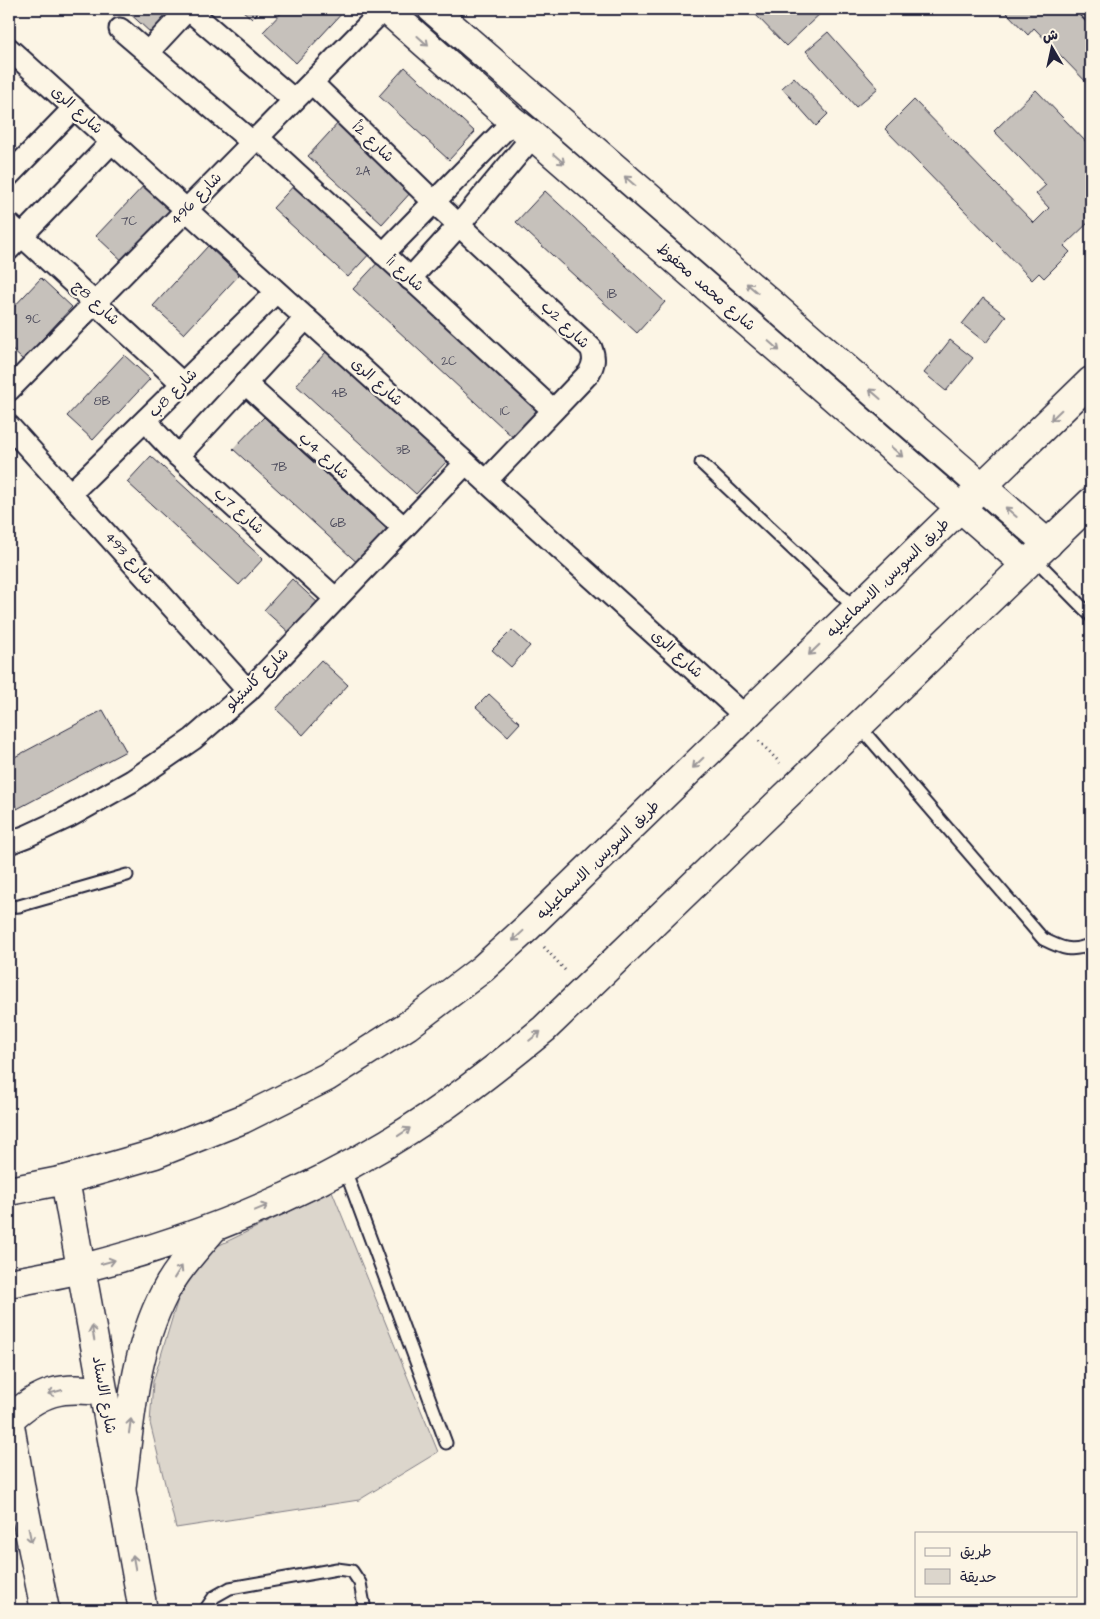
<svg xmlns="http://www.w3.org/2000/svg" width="1100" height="1619" font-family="'Architects Daughter','Playpen Sans Arabic',sans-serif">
	<rect width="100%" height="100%" fill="#fcf5e5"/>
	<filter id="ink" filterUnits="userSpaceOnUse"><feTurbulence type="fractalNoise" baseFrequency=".02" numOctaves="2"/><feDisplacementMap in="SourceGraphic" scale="10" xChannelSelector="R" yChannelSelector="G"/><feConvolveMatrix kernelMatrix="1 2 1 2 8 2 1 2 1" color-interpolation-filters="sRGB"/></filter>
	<g filter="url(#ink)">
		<path fill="#dcd6cc" stroke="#7f7c84" d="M 332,1191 L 438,1452 L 359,1500 L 176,1528 L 150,1423 L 153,1382 L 184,1279 L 205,1252 Z"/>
		<g fill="#c6c1bb" stroke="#22223b">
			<path d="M 125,9 L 175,9 L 152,34 Z"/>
			<path d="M 241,9 L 262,9 L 252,19 Z"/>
			<path d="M 285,9 L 343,9 L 345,10 L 296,63 L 263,32 Z"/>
			<path d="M 755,9 L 825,9 L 786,46 L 752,11 Z"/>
			<path d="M 1009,9 L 1074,9 L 1091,27 L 1091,87 L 1034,28 L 1028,35 L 1006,12 Z"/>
			<path d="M 828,32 L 878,88 L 856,107 L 806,51 Z"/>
			<path d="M 405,67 L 475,132 L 449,160 L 379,96 Z"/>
			<path d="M 794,77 L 828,114 L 816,126 L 782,88 Z"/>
			<path d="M 1036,90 L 1088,144 L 1091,141 L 1091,220 L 1064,246 L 1070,252 L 1044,278 L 1039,273 L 1032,280 L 885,129 L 914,100 L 1034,223 L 1049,208 L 1036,194 L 1046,185 L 994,131 Z"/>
			<path d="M 339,122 L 413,190 L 382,224 L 308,156 Z"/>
			<path d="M 148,181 L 181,211 L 129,267 L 96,236 Z"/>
			<path d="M 298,181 L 373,250 L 348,277 L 273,208 Z"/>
			<path d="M 545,191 L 665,302 L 637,333 L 516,222 Z"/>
			<path d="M 208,246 L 239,275 L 184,334 L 153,306 Z"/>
			<path d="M 382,258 L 546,409 L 517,441 L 353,289 Z"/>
			<path d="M 41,278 L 72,307 L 23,360 L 9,347 L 9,312 Z"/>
			<path d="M 983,298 L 1006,316 L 986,343 L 962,324 Z"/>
			<path d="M 950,340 L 973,358 L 946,391 L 924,373 Z"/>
			<path d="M 327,351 L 447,461 L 416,494 L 296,385 Z"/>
			<path d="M 124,355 L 150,379 L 93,440 L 67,416 Z"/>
			<path d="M 264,417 L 393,535 L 362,567 L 233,449 Z"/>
			<path d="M 151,456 L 263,559 L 239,585 L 127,482 Z"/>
			<path d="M 292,579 L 320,605 L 292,635 L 264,610 Z"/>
			<path d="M 512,630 L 530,646 L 511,667 L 492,650 Z"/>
			<path d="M 321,660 L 348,685 L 303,735 L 276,709 Z"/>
			<path d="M 489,694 L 520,723 L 508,736 L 476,707 Z"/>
			<path d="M 103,710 L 126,751 L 17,809 L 9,793 L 9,760 Z"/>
		</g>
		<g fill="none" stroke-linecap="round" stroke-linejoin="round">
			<g stroke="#22223b" stroke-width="15">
				<g id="lane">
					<path d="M 1083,9 L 1091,17"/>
					<path d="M 701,463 L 856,609"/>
					<path d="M 1034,558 L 1091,616"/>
					<path d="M 860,727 L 1043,939 C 1061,948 1071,953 1091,944"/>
					<path d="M 9,907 L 19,906 L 127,875"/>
					<path d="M 344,1167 L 446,1443"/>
					<path d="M 205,1610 L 214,1597 L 230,1588 L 337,1569 L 352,1571 L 360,1583 L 365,1610"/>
				</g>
			</g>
			<g stroke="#22223b" stroke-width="25">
				<g id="street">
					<path d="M 188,9 L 294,100"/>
					<path d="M 120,29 L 252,142"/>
					<path d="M 9,49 L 745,716"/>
					<path d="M 148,52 L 188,9"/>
					<path d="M 312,83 L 434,202 L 591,348 C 595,358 594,364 589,373 L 486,481"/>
					<path d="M 257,137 L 553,410"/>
					<path d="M 9,175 L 74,108"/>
					<path d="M 9,224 L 183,384"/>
					<path d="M 9,249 L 112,142"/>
					<path d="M 383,254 L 513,121"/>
					<path d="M 410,279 L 459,225 L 533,136"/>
					<path d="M 245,383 L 404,528"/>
					<path d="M 9,390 L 384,9"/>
					<path d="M 147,419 L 156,433 L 178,456 L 336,599"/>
					<path d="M 9,426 L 248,691"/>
					<path d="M 178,456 L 306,318"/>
					<path d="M 70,494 L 276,292"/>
					<path d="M 9,843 L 27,836 L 68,817 L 132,781 L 193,739 L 248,691 L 466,463"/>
				</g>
			</g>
			<g stroke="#22223b" stroke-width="31">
				<g id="secondary">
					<path d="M 386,9 L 513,121 L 533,136 L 1026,565"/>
					<path d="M 432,9 L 1048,544"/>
					<path d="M 65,1180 L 143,1610"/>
					<path d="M 9,1419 L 22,1496 L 45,1610"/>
					<path d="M 9,1420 C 40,1391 62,1385 103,1392"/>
				</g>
			</g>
			<g stroke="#22223b" stroke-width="31">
				<g id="primary">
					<path d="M 9,1191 L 65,1180 L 155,1154 L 243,1119 L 327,1077 L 407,1026 L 482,969 L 527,928 L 1091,381"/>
					<path d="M 9,1283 C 33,1278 59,1275 83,1268 C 190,1241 293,1200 388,1143 C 443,1110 494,1070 544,1029 L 1091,502"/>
					<path d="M 9,1468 L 22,1496"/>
					<path d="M 121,1491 C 130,1425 133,1354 164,1294 C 176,1270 195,1250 212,1230"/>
				</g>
			</g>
			<g stroke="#22223b" stroke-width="3" stroke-dasharray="1 4" stroke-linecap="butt">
				<path d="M 759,741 L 780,763"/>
				<path d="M 544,947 L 565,970"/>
			</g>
			<use href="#lane" stroke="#fcf5e5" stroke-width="11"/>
			<use href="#street" stroke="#fcf5e5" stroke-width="21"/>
			<use href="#secondary" stroke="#fcf5e5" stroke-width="28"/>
			<use href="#primary" stroke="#fcf5e5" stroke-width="28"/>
		</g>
		<defs><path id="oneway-shaft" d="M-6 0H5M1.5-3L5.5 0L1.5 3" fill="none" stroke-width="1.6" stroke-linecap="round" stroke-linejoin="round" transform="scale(1.25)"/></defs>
		<g stroke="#9a9698">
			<use href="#oneway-shaft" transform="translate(423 41) rotate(42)"/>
			<use href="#oneway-shaft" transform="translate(559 159) rotate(41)"/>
			<use href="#oneway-shaft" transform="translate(630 181) rotate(-139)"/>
			<use href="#oneway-shaft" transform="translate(752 288) rotate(-139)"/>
			<use href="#oneway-shaft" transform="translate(774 346) rotate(41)"/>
			<use href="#oneway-shaft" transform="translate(875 394) rotate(-139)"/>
			<use href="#oneway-shaft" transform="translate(1056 415) rotate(136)"/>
			<use href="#oneway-shaft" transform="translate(897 452) rotate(41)"/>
			<use href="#oneway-shaft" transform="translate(1011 512) rotate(-139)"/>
			<use href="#oneway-shaft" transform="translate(814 650) rotate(136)"/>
			<use href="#oneway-shaft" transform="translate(698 763) rotate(136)"/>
			<use href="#oneway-shaft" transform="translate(518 936) rotate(137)"/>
			<use href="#oneway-shaft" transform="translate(535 1036) rotate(-39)"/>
			<use href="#oneway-shaft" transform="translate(404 1132) rotate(-34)"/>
			<use href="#oneway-shaft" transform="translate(261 1208) rotate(-23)"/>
			<use href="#oneway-shaft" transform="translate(108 1262) rotate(-15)"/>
			<use href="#oneway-shaft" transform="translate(178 1272) rotate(-58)"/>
			<use href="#oneway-shaft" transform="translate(93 1333) rotate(-100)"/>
			<use href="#oneway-shaft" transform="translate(55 1392) rotate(165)"/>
			<use href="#oneway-shaft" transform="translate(130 1426) rotate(-82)"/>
			<use href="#oneway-shaft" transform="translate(30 1535) rotate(78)"/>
			<use href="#oneway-shaft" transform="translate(134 1562) rotate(-100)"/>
		</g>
	</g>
	<g text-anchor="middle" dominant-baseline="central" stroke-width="4.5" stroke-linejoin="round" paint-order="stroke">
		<g font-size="12" fill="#4b4a5b">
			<text x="363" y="171">2A</text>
			<text x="129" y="221">7C</text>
			<text x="612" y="294">1B</text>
			<text x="33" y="319">9C</text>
			<text x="449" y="361">2C</text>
			<text x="339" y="393">4B</text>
			<text x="102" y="401">8B</text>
			<text x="505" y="411">1C</text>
			<text x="403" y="450">3B</text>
			<text x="279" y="467">7B</text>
			<text x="338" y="523">6B</text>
		</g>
		<g font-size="15" fill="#22223b" stroke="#fcf5e5">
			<text transform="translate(77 110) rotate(42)">شارع الرى</text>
			<text transform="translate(373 142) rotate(44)">شارع 2أ</text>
			<text transform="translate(196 199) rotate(-46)">شارع 496</text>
			<text transform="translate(405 274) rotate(42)">شارع 1أ</text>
			<text transform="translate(706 287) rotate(41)">شارع محمد محفوظ</text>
			<text transform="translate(96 303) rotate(43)">شارع 8ج</text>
			<text transform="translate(565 325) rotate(44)">شارع 2ب</text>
			<text transform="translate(377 382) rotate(42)">شارع الرى</text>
			<text transform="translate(173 393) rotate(-45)">شارع 8ب</text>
			<text transform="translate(324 456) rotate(42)">شارع 4ب</text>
			<text transform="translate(239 511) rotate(42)">شارع 7ب</text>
			<text transform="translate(129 558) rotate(48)">شارع 493</text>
			<text transform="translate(888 578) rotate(-44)">طريق السويس, الاسماعيليه</text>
			<text transform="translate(677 654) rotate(42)">شارع الرى</text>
			<text transform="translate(257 679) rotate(-44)">شارع كاستيلو</text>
			<text transform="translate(598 860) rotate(-44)">طريق السويس, الاسماعيليه</text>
			<text transform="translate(104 1395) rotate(80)">شارع الاستاد</text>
		</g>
	</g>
	<rect width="1100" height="1619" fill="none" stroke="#fcf5e5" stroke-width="30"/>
	<rect x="15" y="15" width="1070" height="1589" fill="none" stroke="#22223b" stroke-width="2" filter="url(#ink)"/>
	<rect x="915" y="1532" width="162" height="65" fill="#fcf5e5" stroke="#a5a1a1"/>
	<rect x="925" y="1548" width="25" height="8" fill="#fcf5e5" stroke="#a5a1a1"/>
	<text x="960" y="1556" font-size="15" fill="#22223b">طريق</text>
	<rect x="925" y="1569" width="25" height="15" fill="#dcd6cc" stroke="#a5a1a1"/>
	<text x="960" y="1582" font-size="15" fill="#22223b">حديقة</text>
	<g transform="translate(1052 48) rotate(351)" stroke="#fcf5e5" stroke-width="4" paint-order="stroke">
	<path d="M0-4L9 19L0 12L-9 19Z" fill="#22223b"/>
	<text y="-8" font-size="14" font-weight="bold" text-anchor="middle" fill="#22223b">ش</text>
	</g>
</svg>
